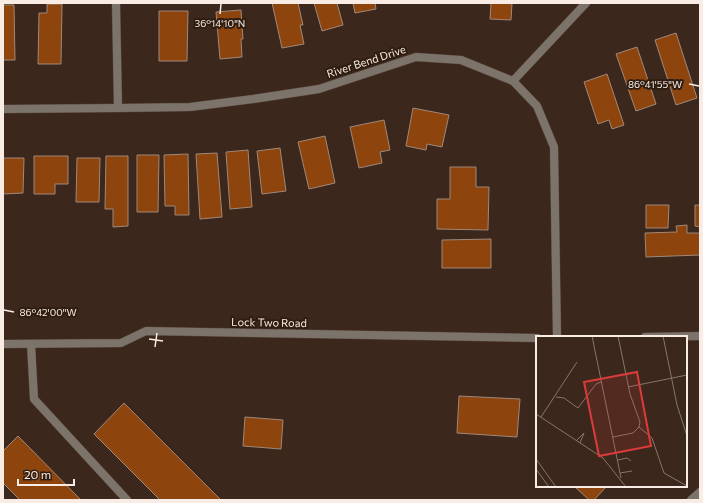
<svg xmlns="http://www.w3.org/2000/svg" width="703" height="503" font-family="Commissioner,sans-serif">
	<rect width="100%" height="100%" fill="#3b271b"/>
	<g fill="#8d450d" stroke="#a0887a">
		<path d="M 272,3 L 298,3 L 303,25 L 300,25 L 304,44 L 282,48 Z"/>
		<path d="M 314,3 L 337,3 L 343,25 L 322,31 Z"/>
		<path d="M 353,3 L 375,3 L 376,9 L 355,13 Z"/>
		<path d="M 491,3 L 512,3 L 511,20 L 490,19 Z"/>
		<path d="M 47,4 L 62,4 L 61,64 L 38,64 L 39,13 L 47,13 Z"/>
		<path d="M 3,5 L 14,5 L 15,60 L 3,60 Z"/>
		<path d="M 241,10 L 243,39 L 241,39 L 242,57 L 220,59 L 216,12 Z"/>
		<path d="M 159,11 L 188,11 L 187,61 L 159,61 Z"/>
		<path d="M 676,33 L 697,98 L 676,105 L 655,40 Z"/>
		<path d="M 637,47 L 656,104 L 636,111 L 616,54 Z"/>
		<path d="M 607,74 L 624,125 L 612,129 L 609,120 L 598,124 L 584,82 Z"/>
		<path d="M 413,108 L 449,115 L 442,147 L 427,144 L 426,150 L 406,146 Z"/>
		<path d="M 384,120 L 390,150 L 380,152 L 382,163 L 359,168 L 350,127 Z"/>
		<path d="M 325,136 L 335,183 L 309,189 L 298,142 Z"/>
		<path d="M 280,148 L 286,191 L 262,194 L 257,151 Z"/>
		<path d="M 248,150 L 252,207 L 230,209 L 226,152 Z"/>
		<path d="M 217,153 L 222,217 L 200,219 L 196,154 Z"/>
		<path d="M 188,154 L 189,215 L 175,215 L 175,206 L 165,206 L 164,155 Z"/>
		<path d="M 137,155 L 159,155 L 158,212 L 137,212 Z"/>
		<path d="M 34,156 L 68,156 L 68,184 L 55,184 L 55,194 L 34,194 Z"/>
		<path d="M 106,156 L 128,156 L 128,226 L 113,227 L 113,209 L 105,209 Z"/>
		<path d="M 3,158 L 24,158 L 23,193 L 3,194 Z"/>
		<path d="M 77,158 L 100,158 L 99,202 L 76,202 Z"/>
		<path d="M 450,167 L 476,167 L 476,187 L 489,187 L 488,230 L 437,229 L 437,199 L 450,199 Z"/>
		<path d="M 646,205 L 669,205 L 668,228 L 646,228 Z"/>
		<path d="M 695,205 L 700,205 L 700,227 L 695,226 Z"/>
		<path d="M 687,225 L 687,233 L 700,233 L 700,255 L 646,257 L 645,233 L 677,232 L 676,226 Z"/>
		<path d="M 491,239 L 491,268 L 442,268 L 442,240 Z"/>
		<path d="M 459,396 L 520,399 L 517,437 L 457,433 Z"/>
		<path d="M 124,403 L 221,500 L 160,500 L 94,434 Z"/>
		<path d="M 245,417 L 283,420 L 281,449 L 243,446 Z"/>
		<path d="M 18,436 L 81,500 L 20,500 L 3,483 L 3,451 Z"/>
		<path d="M 574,486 L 607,486 L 594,500 L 589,500 Z"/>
	</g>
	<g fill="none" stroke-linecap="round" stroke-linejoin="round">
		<g stroke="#564337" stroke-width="9">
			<g id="minor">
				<path d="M 116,3 L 118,108"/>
				<path d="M 513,81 L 586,3"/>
				<path d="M 3,109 L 118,108 L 190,107 L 253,99 L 319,89 L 416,57 L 461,60 L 513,81 L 537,106 L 554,147 L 557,337"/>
				<path d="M 645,337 L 700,336"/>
				<path d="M 3,344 L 121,343 L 146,331 L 537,338"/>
				<path d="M 31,344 L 34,399 L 127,500"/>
				<path d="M 691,500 L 700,492"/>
			</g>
		</g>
		<use href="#minor" stroke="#7c736b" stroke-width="8"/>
	</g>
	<path fill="none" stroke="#f9ece4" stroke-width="1.5" d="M 220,14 L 221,4M 689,84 L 699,86M 4,310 L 14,312M 149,339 L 163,341M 155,347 L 157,333"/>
	<g text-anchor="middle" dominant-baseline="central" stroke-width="4" stroke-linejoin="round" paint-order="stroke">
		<g font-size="11" fill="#f9ece4" stroke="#301d11">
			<text transform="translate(366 61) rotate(-18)">River Bend Drive</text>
			<text transform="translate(269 322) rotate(1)">Lock Two Road</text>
		</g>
	</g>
	<g transform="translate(536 336)">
		<rect width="151" height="151" fill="#3b271b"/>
		<path fill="none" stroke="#87766b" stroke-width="1" d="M 56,0 L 85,142M 127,0 L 141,69 L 151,100M 92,51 L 151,39M 20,61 L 28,62 L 42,72 L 60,48 L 65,46M 0,78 L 67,122 L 90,151M 5,81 L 41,26M 103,91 L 116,102 L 128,137 L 151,150M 77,101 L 97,97 L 103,91 L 104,86 L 94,58 L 82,0M 40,105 L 48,97 L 44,107M 0,123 L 20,151M 82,124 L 91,122 L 95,125M 0,133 L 13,151M 84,137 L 96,135"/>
		<path fill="#da3c3b" fill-opacity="0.15" stroke="#da3c3b" stroke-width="2" d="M 101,36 L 115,110 L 63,120 L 48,46 Z"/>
		<rect width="151" height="151" fill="none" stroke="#f9ece4" stroke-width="2"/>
	</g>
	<g font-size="10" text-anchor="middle" fill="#f9ece4" stroke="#301d11" stroke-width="4" stroke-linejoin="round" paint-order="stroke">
		<text x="220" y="27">36°14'10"N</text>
		<text x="655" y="88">86°41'55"W</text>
		<text x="48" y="316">86°42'00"W</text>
	</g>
	<rect width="703" height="503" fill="none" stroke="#f9ece4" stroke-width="8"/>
	<path d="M18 479v6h56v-6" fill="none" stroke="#f9ece4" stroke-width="2"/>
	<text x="24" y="479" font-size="12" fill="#f9ece4" stroke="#301d11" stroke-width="3" paint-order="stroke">20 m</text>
</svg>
